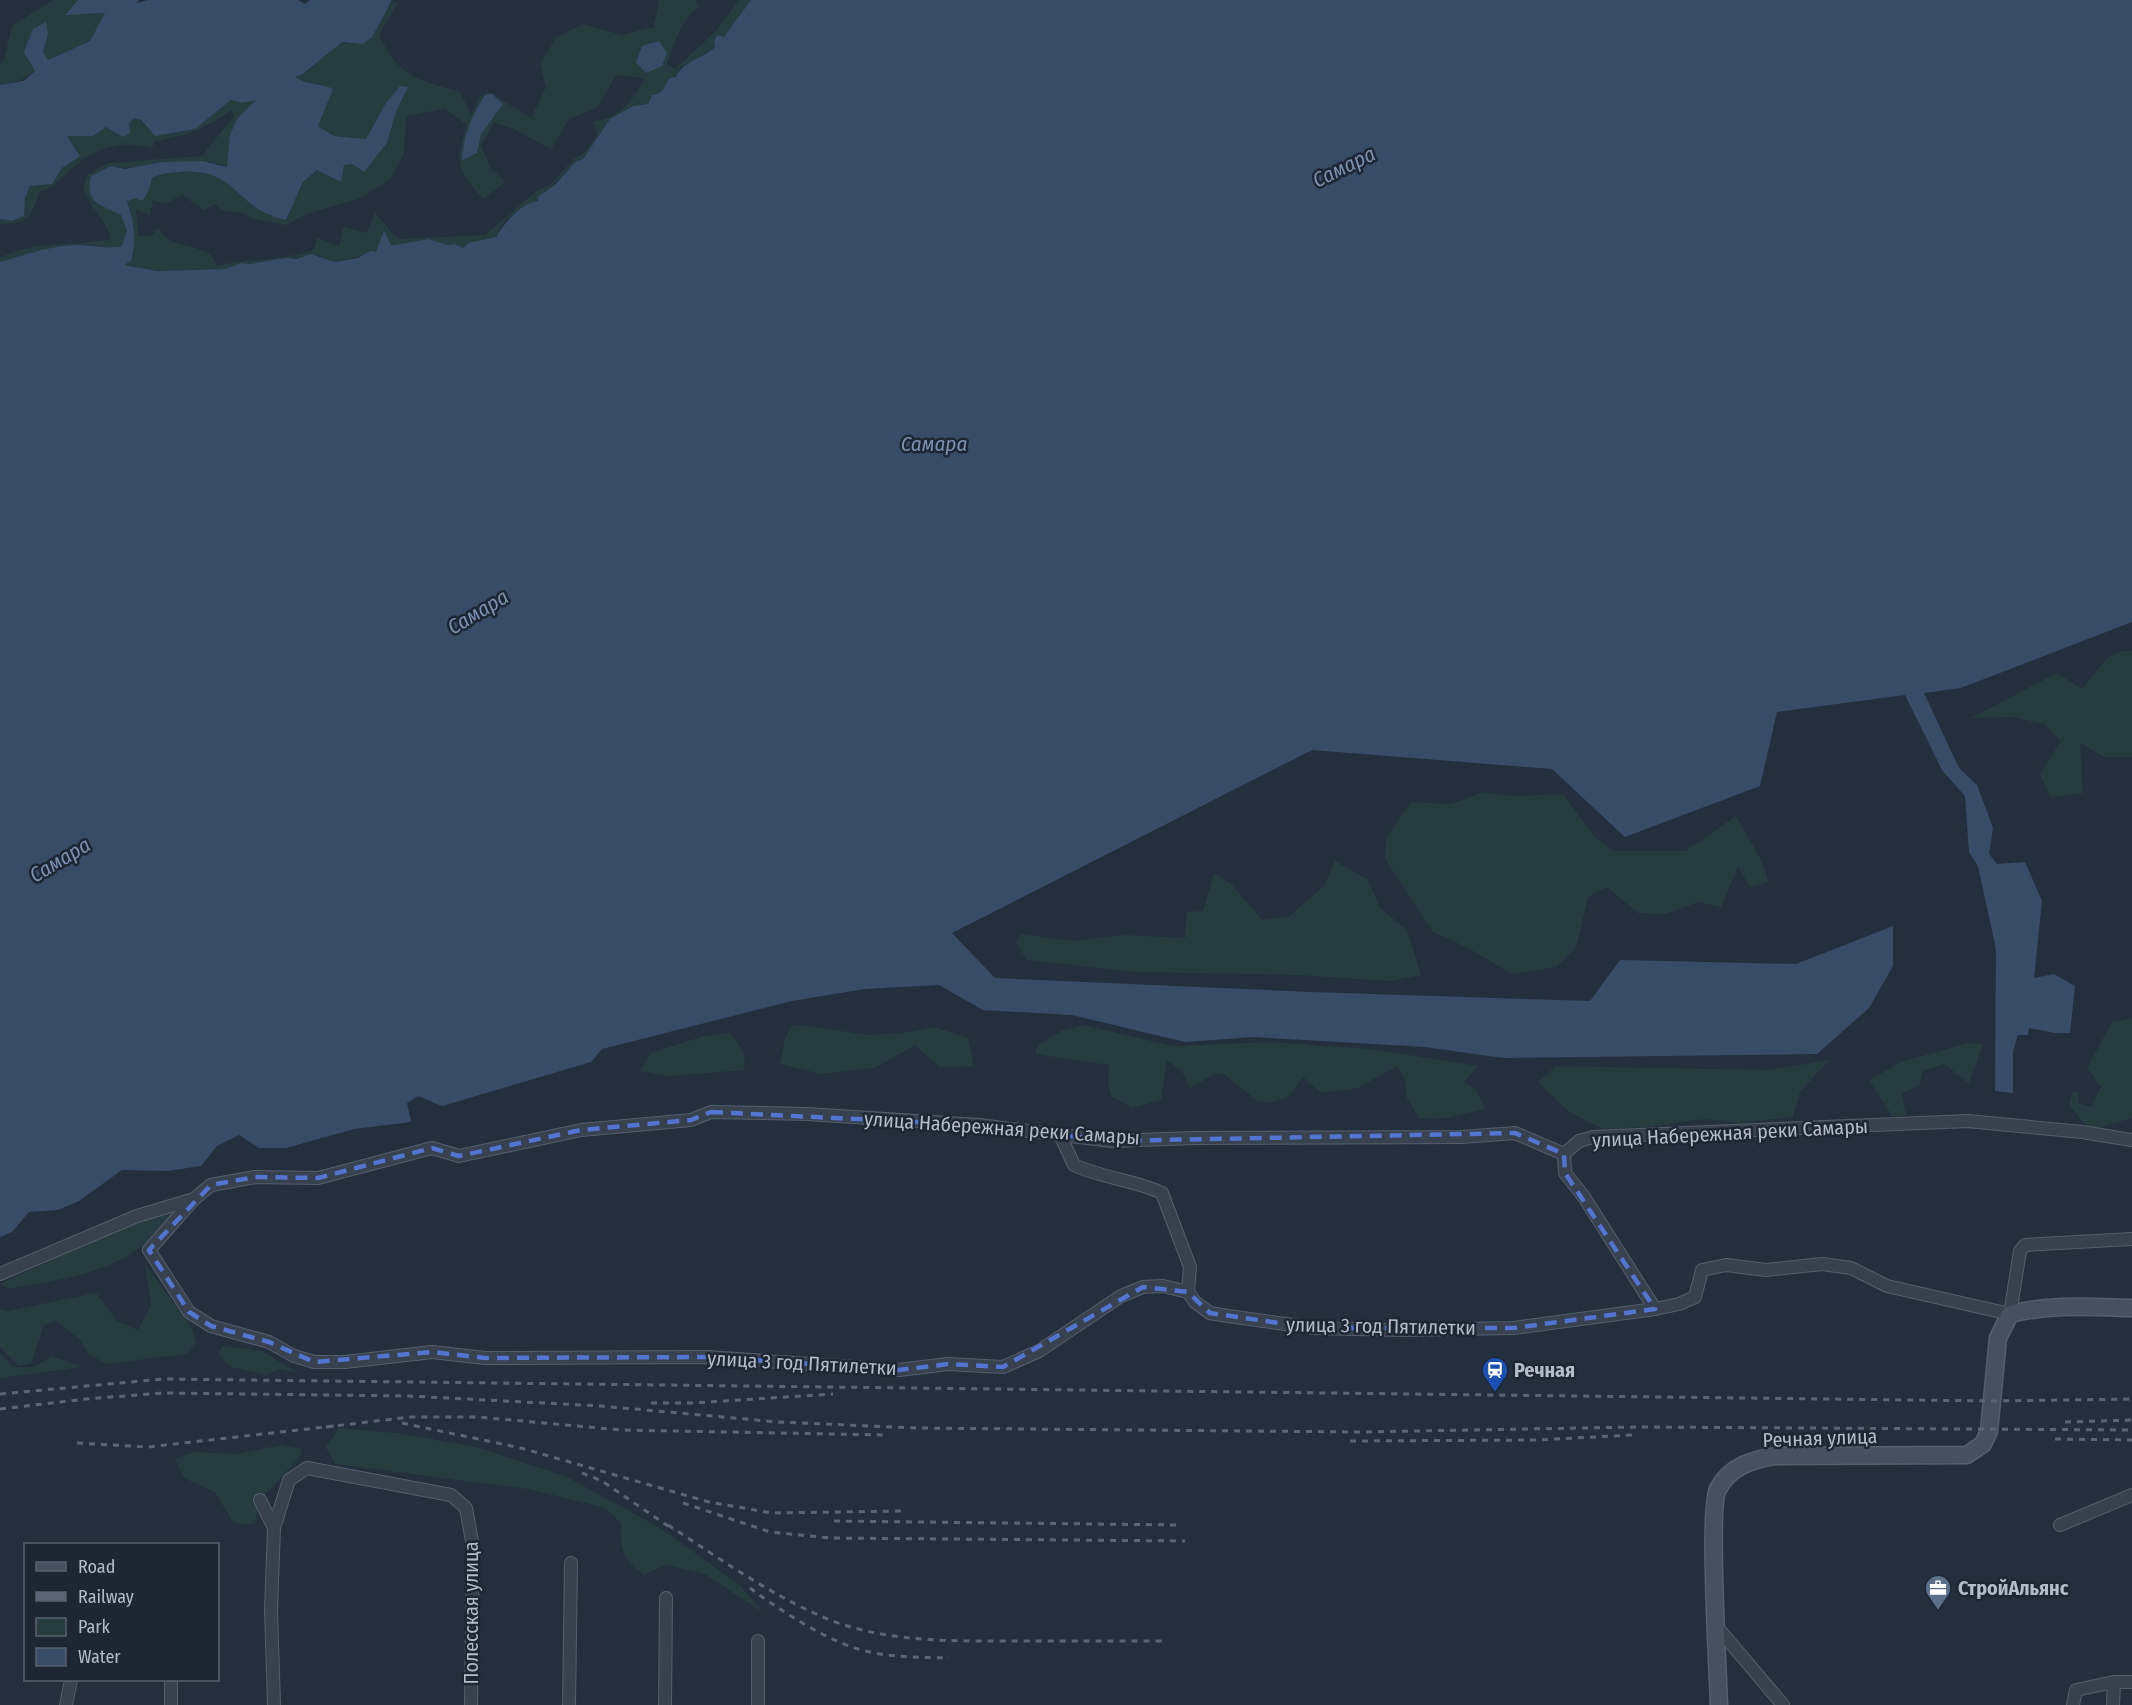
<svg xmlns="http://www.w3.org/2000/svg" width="2132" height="1705" font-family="'Fira Sans Condensed',sans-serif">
	<rect width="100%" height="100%" fill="#242f3e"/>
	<g fill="#263c3f" fill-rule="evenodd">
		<path d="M 53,0 L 78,0 L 65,14 L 106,13 L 90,41 L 48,60 L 43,53 L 48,34 C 35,70 40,78 0,85 L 0,64 L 4,60 L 12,26 Z"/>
		<path d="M 392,0 L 397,3 L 379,35 C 399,77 418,80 460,92 L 471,115 L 478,99 L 488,91 L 531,118 L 546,87 L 540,63 L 557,37 L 583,24 L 622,35 L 654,27 L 659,0 L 695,0 L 699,6 C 680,22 675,41 667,64 L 675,69 L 716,31 L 738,0 L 751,0 L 724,38 L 718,35 L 715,47 L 680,68 L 676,77 L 648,104 L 633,106 L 610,119 L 583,159 L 575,162 L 538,201 C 527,202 514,214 505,221 C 500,226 499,234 494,237 C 485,244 472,241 463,249 L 428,239 L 395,245 L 391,245 L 384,232 L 376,252 L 335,262 L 317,255 L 250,264 L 242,263 L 225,269 L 157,271 L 124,265 L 132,215 L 127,200 L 149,190 L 152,178 C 162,173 169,173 179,172 C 239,167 234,210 286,220 L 303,182 L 317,170 L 341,182 L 344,165 L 352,164 L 363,172 L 387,143 L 396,112 L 408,87 L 366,139 L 334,136 L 318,126 L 326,108 L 323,85 L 303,82 L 295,77 L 304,74 L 342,42 L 352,43 L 393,3 ZM 616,75 L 645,78 C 633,99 620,120 593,121 L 597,135 L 584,153 L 574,159 L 550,185 L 538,190 L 485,235 L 398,239 L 375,213 L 367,233 L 343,227 L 339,246 L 317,238 L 314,250 C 283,261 249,258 217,266 C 210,243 184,250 168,239 C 165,237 161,231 159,228 L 151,236 L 139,236 L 136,210 L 150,215 L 153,200 L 165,204 L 182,195 L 204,210 L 216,204 L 223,211 L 242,213 L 258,220 L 287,225 L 304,215 L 361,198 L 391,178 L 404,153 L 406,116 L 445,109 L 467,125 C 455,162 456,171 484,199 L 505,182 L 490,167 L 481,145 L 494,123 L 512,128 L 551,149 L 569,119 L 598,107 Z"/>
		<path d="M 231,100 L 242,103 L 256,100 C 228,130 233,128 227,167 C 188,151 148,174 111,166 L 94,202 L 121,215 L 127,231 L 122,246 C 106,250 91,243 75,245 C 49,247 24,255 0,262 L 0,258 C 33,240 75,247 111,239 C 106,219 90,208 83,188 L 87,175 L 109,163 L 202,156 L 234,116 L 232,110 C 202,130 190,135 155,141 L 152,148 C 125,140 98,146 76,165 C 60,178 60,184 39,193 C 30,219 29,223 0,224 L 0,219 L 11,221 L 31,186 L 52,184 L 62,168 L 79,156 L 75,146 L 67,136 L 93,136 L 105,127 L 113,130 L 129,123 L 134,118 L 140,120 L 155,136 L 195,129 Z"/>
		<path d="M 2123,651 L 2132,651 L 2132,757 L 2104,757 L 2080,743 L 2083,793 L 2050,797 L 2040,774 L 2061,741 L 2044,724 L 2014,717 L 1971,718 L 2057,673 L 2082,689 L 2107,658 Z"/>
		<path d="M 1484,792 L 1513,796 L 1563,794 L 1594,836 L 1613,851 L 1686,851 L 1736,816 L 1761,860 L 1769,882 L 1750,887 L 1738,867 L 1721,907 L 1698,902 L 1666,914 L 1638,913 L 1607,887 L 1588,897 L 1576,948 L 1556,967 L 1512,974 L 1468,948 L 1433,932 L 1385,859 L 1386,838 L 1411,802 L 1451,804 Z"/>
		<path d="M 1335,861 L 1367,879 L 1381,909 L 1407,930 L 1421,975 L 1389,981 L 1298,975 L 1137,972 L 1027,960 L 1016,943 L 1021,934 L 1073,941 L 1123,935 L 1185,938 L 1187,912 L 1203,911 L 1214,873 L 1232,885 L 1262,920 L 1288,917 L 1324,886 Z"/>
		<path d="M 2132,1018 L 2132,1118 L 2090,1130 L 2069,1105 L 2072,1092 L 2079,1091 L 2078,1103 L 2091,1107 L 2101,1087 L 2087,1068 L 2112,1022 Z"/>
		<path d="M 803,1025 L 867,1035 L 903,1033 L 934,1027 L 968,1038 L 974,1066 L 939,1067 L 915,1045 L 875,1068 L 821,1074 L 780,1064 L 785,1039 L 791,1026 Z"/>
		<path d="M 1084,1025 L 1172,1046 L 1271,1042 L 1372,1049 L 1478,1066 L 1464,1082 L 1475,1089 L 1486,1109 L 1447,1118 L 1420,1119 L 1406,1096 L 1405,1079 L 1397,1066 L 1358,1088 L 1321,1093 L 1303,1077 L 1289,1097 L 1269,1103 L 1257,1101 L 1224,1074 L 1216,1073 L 1190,1088 L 1183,1073 L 1167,1060 L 1161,1100 L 1132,1108 L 1111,1096 L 1108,1085 L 1109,1065 L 1035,1054 L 1038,1045 L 1061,1031 Z"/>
		<path d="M 730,1033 C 740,1046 747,1053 744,1070 L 669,1076 L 640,1071 L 651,1053 L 704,1036 Z"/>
		<path d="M 1969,1043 L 1983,1044 L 1969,1083 L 1944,1064 L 1923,1071 L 1919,1086 L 1902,1093 L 1906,1115 L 1892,1116 L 1869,1080 L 1901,1062 Z"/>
		<path d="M 1829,1060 L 1800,1092 L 1793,1117 L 1738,1123 L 1705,1119 L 1644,1127 L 1603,1129 L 1568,1111 L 1538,1082 L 1556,1066 L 1770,1070 Z"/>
		<path d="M 176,1208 C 173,1216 167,1221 162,1227 C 123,1273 64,1279 8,1289 L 0,1284 L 126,1226 Z"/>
		<path d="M 145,1264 L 192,1328 L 196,1344 L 186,1354 L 106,1364 L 89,1354 L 79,1339 L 55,1320 L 44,1325 L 31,1363 L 19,1366 L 0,1347 L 0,1309 L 8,1311 L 96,1293 L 117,1321 L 138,1330 L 151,1305 Z"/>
		<path d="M 223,1346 L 262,1351 L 298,1373 L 279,1369 L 267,1375 L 231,1367 L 220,1356 L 219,1351 Z"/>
		<path d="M 0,1352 L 12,1367 L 34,1367 L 52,1356 L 82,1367 L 0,1378 Z"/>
		<path d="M 339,1428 L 396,1433 L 476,1447 L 565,1476 L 660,1528 L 740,1585 L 762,1612 L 705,1574 L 666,1565 L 644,1575 C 622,1558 620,1550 621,1523 L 606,1508 L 528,1489 L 335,1464 L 326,1447 Z"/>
		<path d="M 281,1445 L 302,1449 L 298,1459 L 260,1500 L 255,1523 L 244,1525 L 233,1522 L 215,1492 L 184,1478 L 175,1459 L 195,1452 L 237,1454 Z"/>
	</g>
	<g fill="#394c67">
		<path d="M 78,0 L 139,0 L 136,3 L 148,0 L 298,0 L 305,4 L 310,0 L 392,0 L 372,37 L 363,44 L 342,42 L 303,74 L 295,77 C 306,85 321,83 333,89 L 318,126 L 334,136 L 366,139 L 386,103 L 400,86 L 408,87 L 396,112 L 387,143 L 364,172 L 352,164 L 344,165 L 341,182 L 317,170 L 303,182 L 286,220 C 234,210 239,167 179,172 C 169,173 162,173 152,178 L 149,190 L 142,201 L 136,198 L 127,201 C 134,221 137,239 131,261 L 124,265 L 157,271 L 225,269 L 242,263 L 250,264 L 286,258 L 296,259 L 311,254 L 335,262 L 358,258 L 370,251 L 376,252 L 384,230 L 391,245 L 395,245 L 428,239 L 448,245 L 455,244 L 463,248 L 469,243 L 496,237 C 504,223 521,203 538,201 L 539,196 L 555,185 L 575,162 L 583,159 L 610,119 L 633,106 L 648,104 L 652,95 C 665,94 664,85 670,78 L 676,77 C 683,61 702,59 715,47 L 714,41 L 717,35 L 724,37 L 751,0 L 2132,0 L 2132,622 L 1961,688 L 1924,693 L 1959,768 L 1977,785 L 1993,828 L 1989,854 L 1997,864 L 2025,862 L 2042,901 L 2034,978 L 2054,974 L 2075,986 L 2070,1033 L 2055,1033 L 2029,1028 L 2028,1035 L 2018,1035 L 2013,1051 L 2013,1093 L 1995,1091 L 1996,949 L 1978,866 L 1969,852 L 1965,796 L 1942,770 L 1905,695 L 1777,712 L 1760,786 L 1625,837 L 1552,769 L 1312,750 L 952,933 L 995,978 L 1310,992 L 1590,1001 L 1620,960 L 1796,964 L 1893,926 L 1893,966 L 1869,1008 L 1817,1054 L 1503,1058 L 1425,1047 L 1253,1037 L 1185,1042 L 1072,1015 L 983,1010 L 939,985 L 865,989 L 792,1001 L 602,1049 L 591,1062 L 442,1106 L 418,1096 L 407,1103 L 411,1122 L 354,1129 L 286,1148 L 259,1148 L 239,1135 L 217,1146 L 201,1166 L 167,1171 L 122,1170 L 79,1201 L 58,1210 L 29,1212 L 12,1232 L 0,1237 L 0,262 C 24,255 50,246 75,245 C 91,244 105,250 122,246 L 127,231 L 121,215 C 99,204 85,204 91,176 L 111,166 L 125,169 L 163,162 L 202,161 L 227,167 L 230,135 L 237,119 L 256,100 L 242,103 L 231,100 L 195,129 L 155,136 L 141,120 L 134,118 L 129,123 L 130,133 L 123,137 L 106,127 L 93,136 L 67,136 L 80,156 L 62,168 L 52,184 L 30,186 L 25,197 L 24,216 L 11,221 L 0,219 L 0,85 L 24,81 L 35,71 L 24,52 L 33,29 L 46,22 L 48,34 L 43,52 L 48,60 L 90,41 L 105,13 L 65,15 Z"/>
		<path d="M 659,41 L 667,53 L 662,66 L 646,73 L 636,62 L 642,46 Z"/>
		<path d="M 492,94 L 503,104 L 481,134 L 477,153 L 462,160 C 463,138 472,114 485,95 Z"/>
	</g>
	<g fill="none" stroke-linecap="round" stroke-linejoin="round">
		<g stroke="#565f6c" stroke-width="14">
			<g id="street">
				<path d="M 1059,1133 L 1074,1165 C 1102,1178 1134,1180 1162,1193 L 1190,1267 L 1188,1292"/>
				<path d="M 1564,1154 L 1565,1173 L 1584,1197 L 1655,1309"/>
				<path d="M 194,1199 L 149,1250 L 189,1312 L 211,1326 L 269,1342 L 294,1356 L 314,1362 L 345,1362 L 432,1352 L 485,1358 L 708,1357 L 899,1370 L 948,1364 L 1003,1367 L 1039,1351 L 1121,1296 L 1143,1287 L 1163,1286 L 1188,1292 L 1195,1302 L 1210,1313 L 1228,1316 L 1314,1328 L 1402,1330 L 1514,1328 L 1655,1309 L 1679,1304 L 1695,1297 L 1702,1270 L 1726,1265 L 1766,1270 L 1822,1264 L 1851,1268 L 1887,1286 L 2010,1314 L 2020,1251 L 2025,1245 L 2132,1239"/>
				<path d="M 0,1274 L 137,1216 L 194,1199 L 211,1185 L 255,1177 L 318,1178 L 432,1148 L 459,1156 L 581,1130 L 691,1120 L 711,1112 L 807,1114 L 979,1125 L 1112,1141 L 1194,1138 L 1462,1137 L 1515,1133 L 1564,1154 L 1579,1141 L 1593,1137 L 1968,1121 L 2082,1132 L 2132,1140"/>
				<path d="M 260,1500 L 274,1528 L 271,1610 L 274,1705"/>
				<path d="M 2060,1525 L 2132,1495"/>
				<path d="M 274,1528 L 289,1480 L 307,1468 L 451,1495 L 466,1508 L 473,1547 L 471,1705"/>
				<path d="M 1717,1627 L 1783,1705"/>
				<path d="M 66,1705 L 71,1680"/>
				<path d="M 171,1705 L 171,1680"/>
				<path d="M 569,1705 L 571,1563"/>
				<path d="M 665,1705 L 666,1598"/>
				<path d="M 758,1705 L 758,1641"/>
				<path d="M 2073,1705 L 2076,1690 L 2114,1682 L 2132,1682"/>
				<path d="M 2113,1705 L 2114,1682"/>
			</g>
		</g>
		<g stroke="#565f6c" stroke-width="19">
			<path id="secondary" d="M 1719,1705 C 1718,1672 1708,1507 1718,1489 C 1730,1466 1752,1460 1775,1456 L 1967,1455 L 1983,1444 L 1989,1431 L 1998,1338 L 2010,1314 C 2051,1304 2090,1307 2132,1308"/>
		</g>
		<use href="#street" stroke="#38414e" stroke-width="12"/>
		<use href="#secondary" stroke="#465061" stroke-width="16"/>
		<g stroke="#5a6575" stroke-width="3" stroke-dasharray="6 6" stroke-linecap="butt">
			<path d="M 0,1394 L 163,1379 L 1993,1401 L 2132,1399"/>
			<path d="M 651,1403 L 693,1403 L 833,1394"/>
			<path d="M 0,1409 L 86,1399 L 163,1393 L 409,1396 L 601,1406 L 778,1422 L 916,1428 L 1360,1432 L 1638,1427 L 2132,1430"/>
			<path d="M 2065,1422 L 2132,1420"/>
			<path d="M 402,1423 L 521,1448 L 709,1502 L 772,1513 L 902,1511"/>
			<path d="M 326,1427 L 410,1417 L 478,1417 L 621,1430 L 885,1435"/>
			<path d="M 2055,1439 L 2132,1440"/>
			<path d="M 1350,1441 L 1536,1440 L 1632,1435"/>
			<path d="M 77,1443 L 148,1447 L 334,1426"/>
			<path d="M 582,1473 L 602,1481 L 674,1530"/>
			<path d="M 683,1503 L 770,1532 L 830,1538 L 1185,1541"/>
			<path d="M 834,1521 L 1179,1525"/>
			<path d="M 668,1525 C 719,1558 769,1594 825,1618 C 886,1643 952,1641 1017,1641 C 1066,1641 1114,1641 1163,1641"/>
			<path d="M 750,1588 C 778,1609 824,1639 858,1649 C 888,1658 919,1657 949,1658"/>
		</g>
	</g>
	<path fill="none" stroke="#5274d3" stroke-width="4.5" stroke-dasharray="12 8" stroke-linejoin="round" d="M 711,1112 L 979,1125 L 1112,1141 L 1515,1133 L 1564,1154 L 1565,1173 L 1655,1309 L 1514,1328 L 1314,1328 L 1210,1313 L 1188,1292 L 1143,1287 L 1003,1367 L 948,1364 L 899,1370 L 708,1357 L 485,1358 L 432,1352 L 314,1362 L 269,1342 L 211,1326 L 189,1312 L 149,1250 L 211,1185 L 255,1177 L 318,1178 L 432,1148 L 459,1156 L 581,1130 L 691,1120 Z"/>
	<defs>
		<g id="station-pin" transform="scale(1.35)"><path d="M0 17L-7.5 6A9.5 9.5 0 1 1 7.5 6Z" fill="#1a4fb4" stroke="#1d2633"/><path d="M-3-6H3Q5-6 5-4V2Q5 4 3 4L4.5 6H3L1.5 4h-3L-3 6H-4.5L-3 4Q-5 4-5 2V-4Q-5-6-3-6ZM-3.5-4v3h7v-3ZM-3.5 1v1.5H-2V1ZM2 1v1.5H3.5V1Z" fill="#fff"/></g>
		<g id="office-pin" transform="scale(1.35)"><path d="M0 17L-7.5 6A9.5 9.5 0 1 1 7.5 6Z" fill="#5c6f8a" stroke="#1d2633"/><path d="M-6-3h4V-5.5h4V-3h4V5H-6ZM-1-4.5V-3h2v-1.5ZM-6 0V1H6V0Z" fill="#fff"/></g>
	</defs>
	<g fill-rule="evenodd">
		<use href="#station-pin" x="1495" y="1370"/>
		<use href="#office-pin" x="1938" y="1588"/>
	</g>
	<g text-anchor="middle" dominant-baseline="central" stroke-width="5" stroke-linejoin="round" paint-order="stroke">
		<g font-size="20" fill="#b4bcc9" stroke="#1d2633">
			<text transform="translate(1002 1128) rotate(4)">улица Набережная реки Самары</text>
			<text transform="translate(1730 1133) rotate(-3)">улица Набережная реки Самары</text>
			<text transform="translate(1381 1326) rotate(1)">улица 3 год Пятилетки</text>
			<text transform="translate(802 1363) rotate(3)">улица 3 год Пятилетки</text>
			<text transform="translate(1820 1438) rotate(-2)">Речная улица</text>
			<text transform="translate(471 1613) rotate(-90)">Полесская улица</text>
		</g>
		<g font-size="20" font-weight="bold" fill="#b4bcc9" stroke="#1d2633" text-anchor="start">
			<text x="1514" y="1370">Речная</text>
			<text x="1958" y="1588">СтройАльянс</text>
		</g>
		<g font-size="21" font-style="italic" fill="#7c92b1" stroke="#1d2633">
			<text transform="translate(1344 167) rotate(-26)">Самара</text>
			<text x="934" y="444">Самара</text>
			<text transform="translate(478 612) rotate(-31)">Самара</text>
			<text transform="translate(60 860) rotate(-31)">Самара</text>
		</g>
	</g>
	<rect x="24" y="1543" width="195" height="138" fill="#1d2633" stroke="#59626f" stroke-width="1.5"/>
	<rect x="36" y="1562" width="30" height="9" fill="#465061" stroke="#59626f" stroke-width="1.5"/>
	<text x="78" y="1573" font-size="18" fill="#b4bcc9">Road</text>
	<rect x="36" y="1592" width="30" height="9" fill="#5a6575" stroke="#59626f" stroke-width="1.5"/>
	<text x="78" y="1603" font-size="18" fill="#b4bcc9">Railway</text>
	<rect x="36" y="1618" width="30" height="18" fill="#263c3f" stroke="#59626f" stroke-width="1.5"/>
	<text x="78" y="1633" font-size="18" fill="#b4bcc9">Park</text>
	<rect x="36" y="1648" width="30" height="18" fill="#394c67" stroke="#59626f" stroke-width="1.5"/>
	<text x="78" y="1663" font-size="18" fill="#b4bcc9">Water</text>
</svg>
